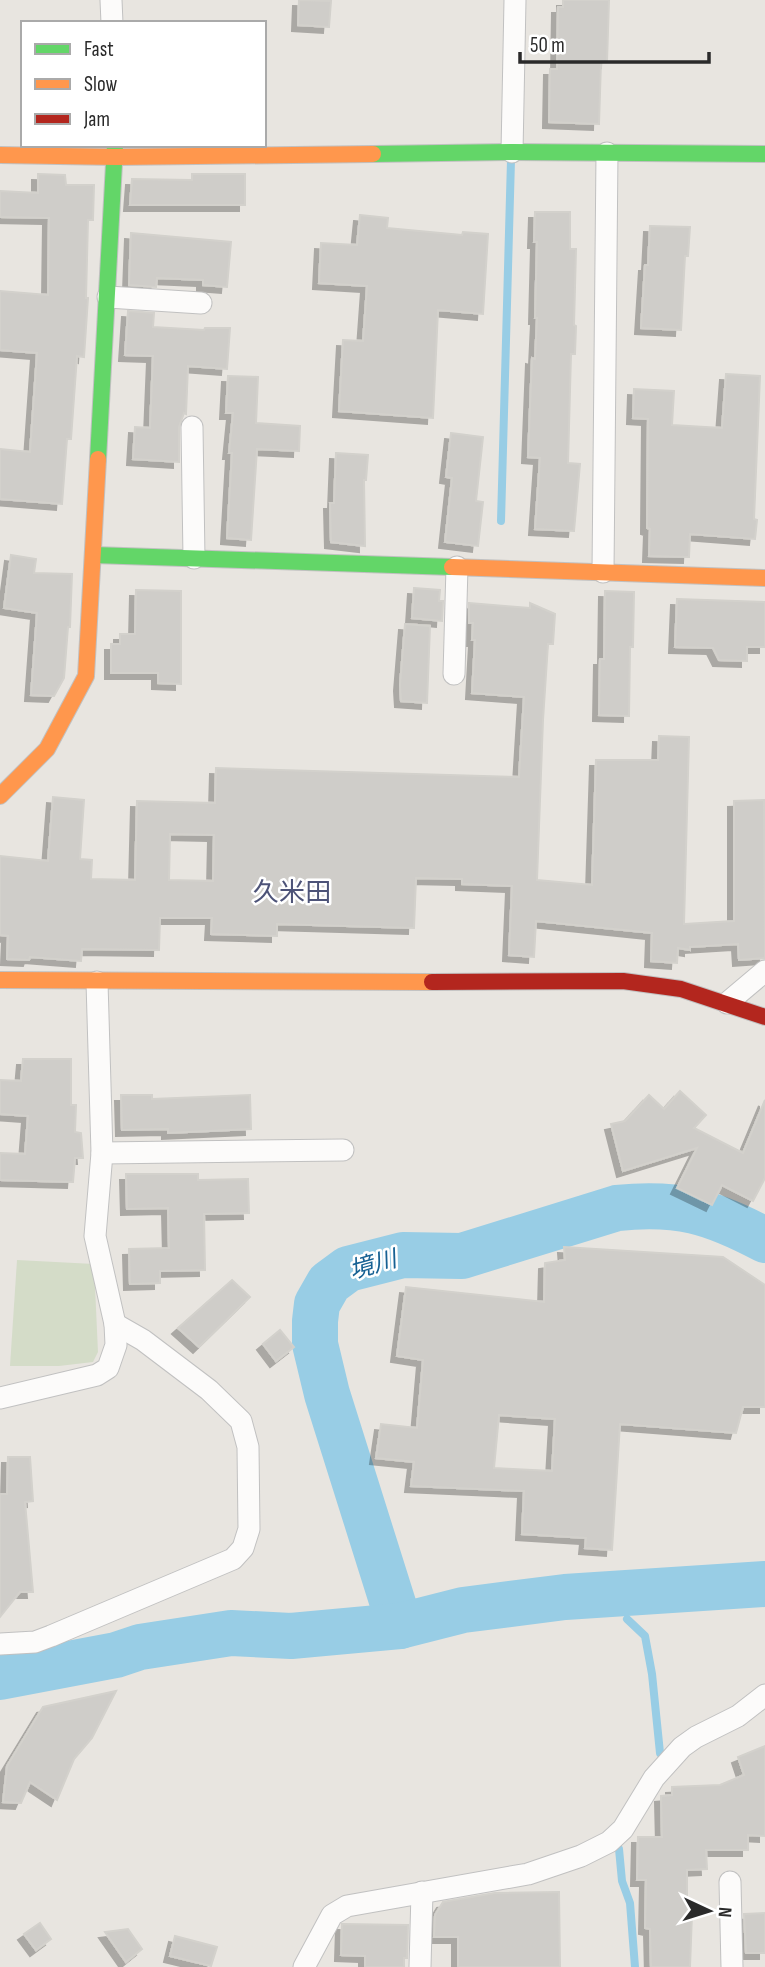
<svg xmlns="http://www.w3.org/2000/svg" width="765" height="1967" font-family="'Sofia Sans Condensed','Noto Sans JP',sans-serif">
	<defs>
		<filter id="shadow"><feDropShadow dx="-6" dy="6" stdDeviation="0" flood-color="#0004"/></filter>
	</defs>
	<rect width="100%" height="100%" fill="#e8e5e0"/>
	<path fill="#d4dcc8" d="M 17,1260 L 94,1264 L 98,1352 L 93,1362 L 59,1366 L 10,1366 Z"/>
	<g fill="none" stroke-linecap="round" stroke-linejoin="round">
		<g stroke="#98cde5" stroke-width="8">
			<path d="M 501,521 L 511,160"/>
			<path d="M 627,1619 L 645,1636 L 652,1674 L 660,1753"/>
			<path d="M 619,1849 L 622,1881 L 630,1903 L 635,1967"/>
		</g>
		<g stroke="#98cde5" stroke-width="46">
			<path d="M 400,1626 L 327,1394 L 315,1344 L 315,1321 L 317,1304 L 329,1283 L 348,1269 L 403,1255 L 462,1256 L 617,1208 C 679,1202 710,1211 765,1240"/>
			<path d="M 0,1677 L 116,1655 L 140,1647 L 231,1633 L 291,1636 L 400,1626 L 463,1610 L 565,1597 L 765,1584"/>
		</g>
	</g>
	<g fill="#cfcdc9" stroke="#d3d1cc" stroke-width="2" fill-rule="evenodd" filter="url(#shadow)">
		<path d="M 299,0 L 331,1 L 329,27 L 298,25 Z"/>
		<path d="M 563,0 L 609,0 L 607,62 L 601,62 L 599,124 L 549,122 L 550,69 L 557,69 L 558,7 L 563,7 Z"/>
		<path d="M 38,174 L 65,175 L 66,185 L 94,185 L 93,220 L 88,220 L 86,298 L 88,298 L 84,357 L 77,356 L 71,439 L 67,439 L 62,504 L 0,499 L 0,449 L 30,452 L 37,353 L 0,350 L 0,291 L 48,295 L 49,218 L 0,217 L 0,191 L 38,193 Z"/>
		<path d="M 192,174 L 245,174 L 245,205 L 130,205 L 132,179 L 192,180 Z"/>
		<path d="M 535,212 L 570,212 L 570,249 L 576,249 L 574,325 L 576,326 L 575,354 L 571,354 L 568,463 L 580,464 L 574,531 L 535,529 L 540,458 L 528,457 L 532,358 L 535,359 L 537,318 L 535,318 L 537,242 L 534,242 Z"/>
		<path d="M 360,215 L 388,218 L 387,228 L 462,235 L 463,232 L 488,234 L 483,314 L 438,310 L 433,418 L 339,411 L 343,340 L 363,341 L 367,286 L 319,283 L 321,243 L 357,245 Z"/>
		<path d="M 650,226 L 690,227 L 688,256 L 685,256 L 681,330 L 641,328 L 645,265 L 648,265 Z"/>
		<path d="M 131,233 L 231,242 L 227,287 L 203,285 L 203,280 L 157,278 L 156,287 L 129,285 Z"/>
		<path d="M 128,311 L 154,313 L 153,327 L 204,330 L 205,328 L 230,328 L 227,369 L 188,366 L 186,414 L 184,413 L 179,427 L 179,462 L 133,459 L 135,427 L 150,428 L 153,356 L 125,355 Z"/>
		<path d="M 726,374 L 760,376 L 754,519 L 757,520 L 755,539 L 690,534 L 689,557 L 649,556 L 650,529 L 647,528 L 648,419 L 633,418 L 634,389 L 674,391 L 672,425 L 722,428 Z"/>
		<path d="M 228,376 L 258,377 L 256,423 L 300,426 L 299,451 L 257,449 L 251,540 L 227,538 L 232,453 L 229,453 L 233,413 L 226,413 Z"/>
		<path d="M 451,433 L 483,437 L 476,501 L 483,502 L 478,546 L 445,542 L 452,478 L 446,477 Z"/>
		<path d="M 336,453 L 368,455 L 366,480 L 364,480 L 365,546 L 331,542 L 330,503 L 334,503 Z"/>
		<path d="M 11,555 L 36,559 L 34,573 L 72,574 L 70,627 L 68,627 L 64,678 L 54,696 L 31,695 L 37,613 L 4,608 Z"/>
		<path d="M 414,588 L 440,590 L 439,601 L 443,601 L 442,621 L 412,618 Z"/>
		<path d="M 136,590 L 181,591 L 181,684 L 158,683 L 158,673 L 111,673 L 111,644 L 120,644 L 120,634 L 135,634 Z"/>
		<path d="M 605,591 L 634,592 L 633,647 L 630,647 L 629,716 L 599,715 L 600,659 L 604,659 Z"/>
		<path d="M 677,599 L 765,602 L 765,647 L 747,647 L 747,661 L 719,660 L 713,648 L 675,647 Z"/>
		<path d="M 469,603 L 530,608 L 530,603 L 555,614 L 553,644 L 548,644 L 543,720 L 537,880 L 592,885 L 596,760 L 658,760 L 659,736 L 689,737 L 684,924 L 734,921 L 734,801 L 764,800 L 765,958 L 739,960 L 738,944 L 690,947 L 690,950 L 678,948 L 677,963 L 651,961 L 652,933 L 536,921 L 534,957 L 509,955 L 512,886 L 462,884 L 462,879 L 416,878 L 414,928 L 277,924 L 277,936 L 211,934 L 212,918 L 160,918 L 159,950 L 82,949 L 81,961 L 30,957 L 29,960 L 7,959 L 8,936 L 0,935 L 0,856 L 48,861 L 53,797 L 84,800 L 80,859 L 92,860 L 91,879 L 135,880 L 137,801 L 215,803 L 216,768 L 519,777 L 524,697 L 472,693 L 475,640 L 472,640 L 473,623 L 469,623 ZM 170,834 L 214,835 L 213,881 L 169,880 Z"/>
		<path d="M 405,624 L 430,626 L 427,703 L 401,701 L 400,685 Z"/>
		<path d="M 23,1059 L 71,1059 L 71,1105 L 76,1105 L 75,1132 L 81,1133 L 83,1158 L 75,1158 L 73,1182 L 0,1180 L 0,1153 L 25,1154 L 28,1116 L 0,1114 L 0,1080 L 21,1081 Z"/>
		<path d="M 680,1091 L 706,1115 L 694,1128 L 743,1153 L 765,1100 L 765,1178 L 753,1201 L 722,1185 L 712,1205 L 677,1188 L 697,1148 L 623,1171 L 611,1124 L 625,1121 L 649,1095 L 664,1109 Z"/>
		<path d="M 121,1095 L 152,1095 L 152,1099 L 250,1095 L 251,1129 L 168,1133 L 168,1129 L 122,1130 Z"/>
		<path d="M 126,1174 L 198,1174 L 198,1180 L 248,1179 L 249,1213 L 204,1214 L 205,1270 L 160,1271 L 160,1283 L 130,1284 L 129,1249 L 169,1248 L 168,1208 L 127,1209 Z"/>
		<path d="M 564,1247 L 723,1257 L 765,1285 L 765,1407 L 743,1407 L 736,1433 L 620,1424 L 612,1550 L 585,1548 L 586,1538 L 522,1534 L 524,1491 L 411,1486 L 414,1462 L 376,1458 L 381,1424 L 417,1428 L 423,1360 L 397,1356 L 406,1287 L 544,1302 L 545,1263 L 565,1260 ZM 499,1415 L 555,1419 L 552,1471 L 494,1468 Z"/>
		<path d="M 232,1280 L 250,1297 L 199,1347 L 178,1328 Z"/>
		<path d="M 280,1330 L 294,1347 L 276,1361 L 263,1344 Z"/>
		<path d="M 8,1457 L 30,1457 L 33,1501 L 25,1502 L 33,1592 L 20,1592 L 0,1617 L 0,1494 L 7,1494 Z"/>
		<path d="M 116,1691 L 92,1738 L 74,1759 L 57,1800 L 30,1782 L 21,1803 L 3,1802 L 7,1766 L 43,1707 Z"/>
		<path d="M 765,1746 L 765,1836 L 748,1835 L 748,1850 L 706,1850 L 707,1869 L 687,1870 L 687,1914 L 692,1914 L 690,1967 L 651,1967 L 650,1929 L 645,1928 L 646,1880 L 637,1880 L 638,1837 L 662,1837 L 661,1796 L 672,1795 L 672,1787 L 720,1785 L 744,1775 L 738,1757 Z"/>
		<path d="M 559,1892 L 560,1967 L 458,1967 L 458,1937 L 434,1937 L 435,1915 L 443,1902 L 495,1893 Z"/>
		<path d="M 765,1913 L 765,1953 L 746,1953 L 744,1914 Z"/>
		<path d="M 40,1923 L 51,1939 L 36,1950 L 24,1934 Z"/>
		<path d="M 342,1924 L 408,1925 L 407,1958 L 404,1958 L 404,1967 L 365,1967 L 365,1956 L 341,1955 Z"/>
		<path d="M 128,1929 L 142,1949 L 126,1962 L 105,1932 Z"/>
		<path d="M 175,1936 L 217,1947 L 211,1966 L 170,1956 Z"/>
	</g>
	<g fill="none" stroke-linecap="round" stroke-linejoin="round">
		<g stroke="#c1c1c1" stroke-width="23">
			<g id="street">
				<path d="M 111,0 L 112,23"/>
				<path d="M 512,152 L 515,0"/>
				<path d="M 108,297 L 201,303"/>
				<path d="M 192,427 L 194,558"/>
				<path d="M 603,572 L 607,153"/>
				<path d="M 454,674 L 457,567"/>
				<path d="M 727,1003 L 765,971"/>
				<path d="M 102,1153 L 343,1150"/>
				<path d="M 0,1398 L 97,1375 L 108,1368 L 116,1345 L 115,1324 L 95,1236 L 102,1153 L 97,982"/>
				<path d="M 0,1644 L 35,1642 L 51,1636 L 233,1559 L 243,1548 L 249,1529 L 248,1447 L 241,1421 L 209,1390 L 143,1340 L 115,1324"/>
				<path d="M 730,1882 L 732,1967"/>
				<path d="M 304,1967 L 332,1915 L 347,1906 L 528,1874 L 581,1856 L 609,1842 L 623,1829 L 654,1778 L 682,1747 L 696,1737 L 738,1716 L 765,1695"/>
				<path d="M 420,1967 L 422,1892"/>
			</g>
		</g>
		<g stroke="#c1c1c1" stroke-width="18">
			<g id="fast">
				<path d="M 373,154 L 512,152 L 765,154"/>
				<path d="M 98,459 L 115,145"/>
				<path d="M 94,555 L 452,567"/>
			</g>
		</g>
		<g stroke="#c1c1c1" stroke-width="18">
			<g id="slow">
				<path d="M 0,155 L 116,157 L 373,154"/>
				<path d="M 452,567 L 765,578"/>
				<path d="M 0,796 L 47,749 L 86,676 L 98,459"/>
				<path d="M 0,980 L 432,982"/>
			</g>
		</g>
		<g stroke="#c1c1c1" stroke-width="18">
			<path id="jam" d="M 432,982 L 623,981 L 681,989 L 765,1017"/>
		</g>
		<use href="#street" stroke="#fcfbfa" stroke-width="21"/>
		<use href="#fast" stroke="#63d668" stroke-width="16"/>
		<use href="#slow" stroke="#ff974d" stroke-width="16"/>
		<use href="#jam" stroke="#b3261e" stroke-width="16"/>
	</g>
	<g text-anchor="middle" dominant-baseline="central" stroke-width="5" stroke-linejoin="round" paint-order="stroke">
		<g font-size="24" font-style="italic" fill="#166193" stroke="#fff">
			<text transform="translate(373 1265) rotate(-16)">境川</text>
		</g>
		<g font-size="26" fill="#4d5378" stroke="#fff">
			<text x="292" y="893">久米田</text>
		</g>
	</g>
	<rect x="21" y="21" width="245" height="126" fill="#ffffff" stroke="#aaaaaa" stroke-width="2"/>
	<rect x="35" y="44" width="35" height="10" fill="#63d668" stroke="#aaaaaa" stroke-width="2"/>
	<text x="84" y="56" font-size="21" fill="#2a2a2a">Fast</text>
	<rect x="35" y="79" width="35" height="10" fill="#ff974d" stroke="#aaaaaa" stroke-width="2"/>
	<text x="84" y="91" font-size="21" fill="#2a2a2a">Slow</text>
	<rect x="35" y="114" width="35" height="10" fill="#b3261e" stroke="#aaaaaa" stroke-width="2"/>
	<text x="84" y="126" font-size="21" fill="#2a2a2a">Jam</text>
	<g transform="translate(709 1911) rotate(94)" stroke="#ffffff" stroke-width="5" paint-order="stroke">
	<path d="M0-5L12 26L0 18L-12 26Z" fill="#2a2a2a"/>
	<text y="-10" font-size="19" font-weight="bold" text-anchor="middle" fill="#2a2a2a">N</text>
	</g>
	<path d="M520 52v10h189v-10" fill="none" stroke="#2a2a2a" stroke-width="3.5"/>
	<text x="530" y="52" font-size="21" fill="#2a2a2a" stroke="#ffffff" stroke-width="5" paint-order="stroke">50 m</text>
</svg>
